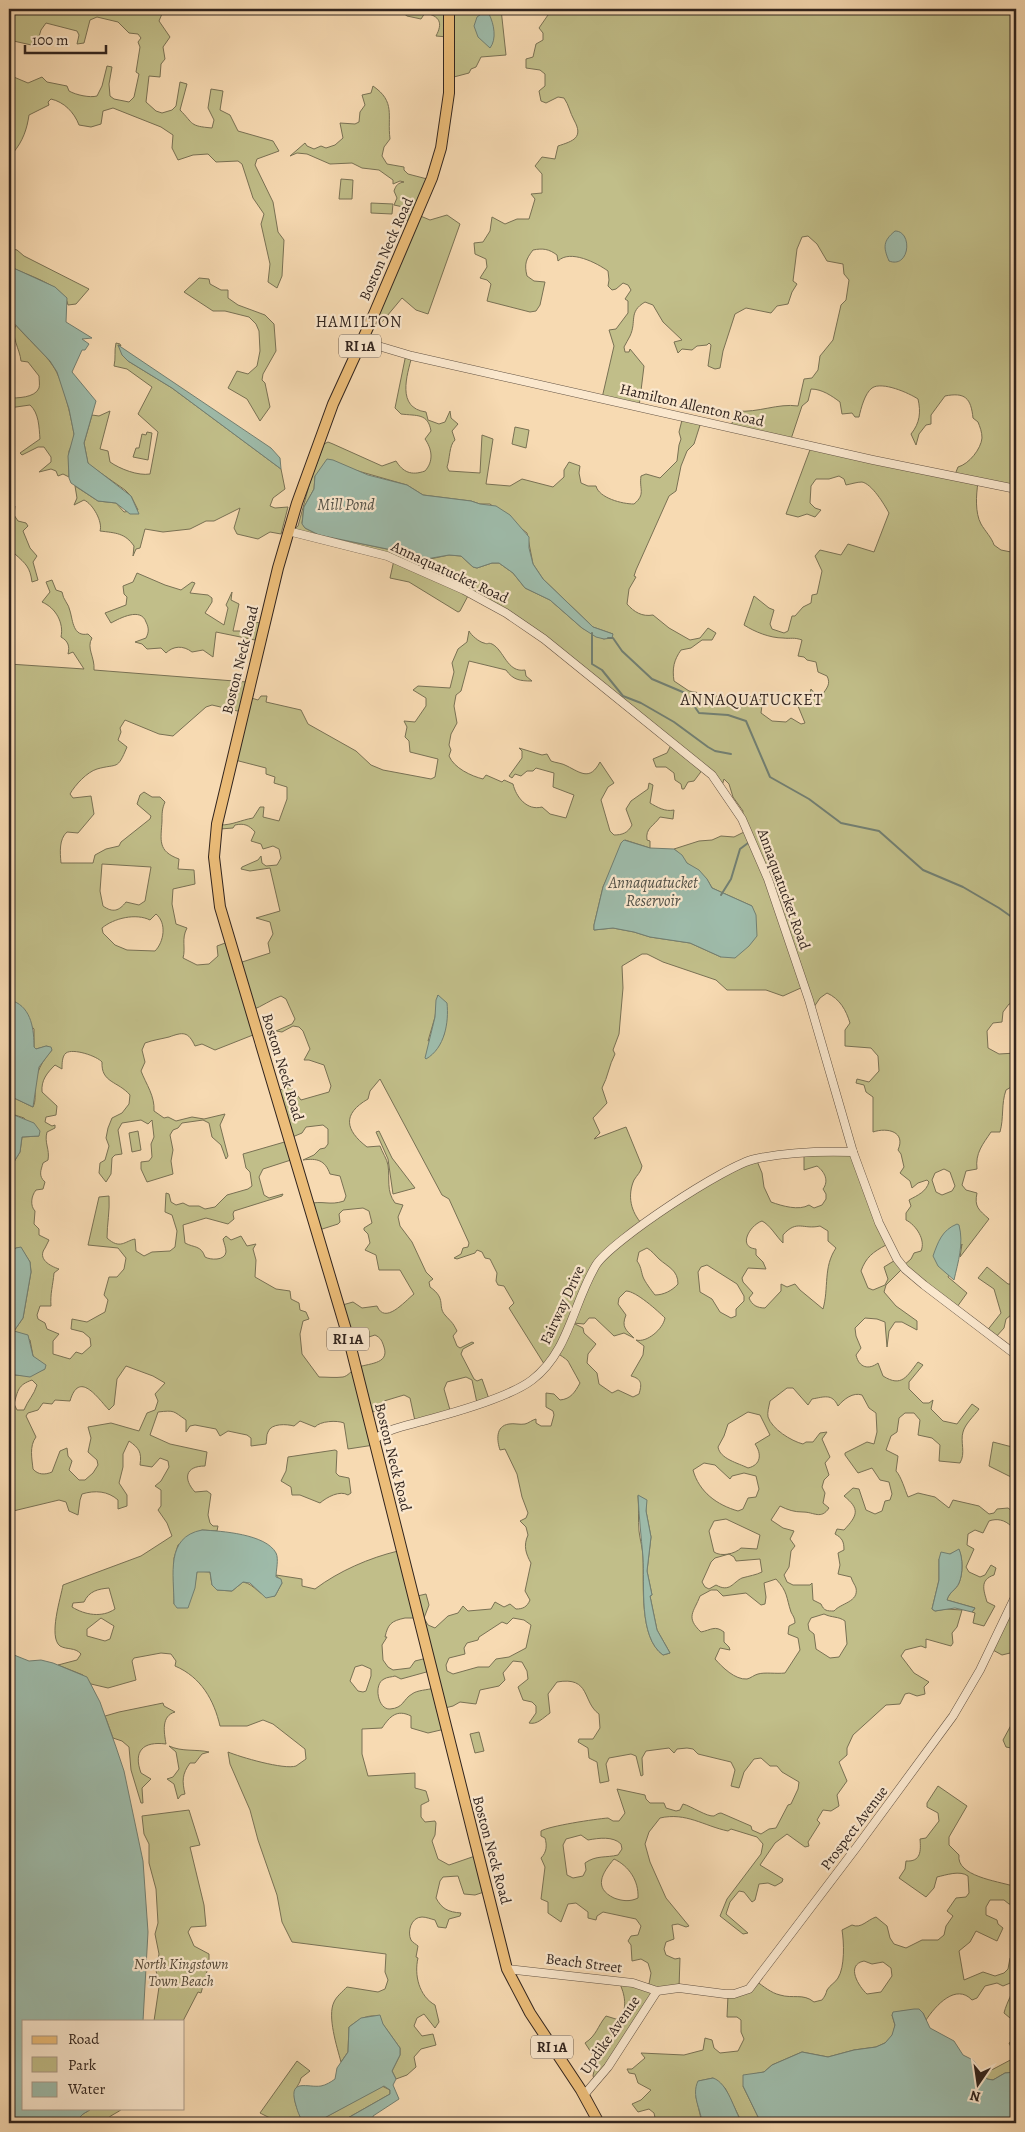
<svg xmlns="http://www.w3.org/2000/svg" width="1025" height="2132" font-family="Alegreya,serif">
	<rect width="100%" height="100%" fill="#f7dab2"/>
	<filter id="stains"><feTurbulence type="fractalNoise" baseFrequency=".004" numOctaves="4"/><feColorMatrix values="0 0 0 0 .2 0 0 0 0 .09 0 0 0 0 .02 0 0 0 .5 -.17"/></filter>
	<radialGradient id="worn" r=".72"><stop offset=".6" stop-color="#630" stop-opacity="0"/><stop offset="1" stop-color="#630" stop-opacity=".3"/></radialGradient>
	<g fill="#c1be89" stroke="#797154" fill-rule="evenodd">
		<path d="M 9,9 L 164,9 L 159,21 L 170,37 L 163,47 L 165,59 L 161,64 L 160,77 L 149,76 L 146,102 L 156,111 L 162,113 L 172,110 L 176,106 L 180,82 L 187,84 L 180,110 C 194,124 189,126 212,128 L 214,120 L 208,108 L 211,89 L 223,91 L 220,110 L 230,115 L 238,131 L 273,141 L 279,151 L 257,159 L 255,165 L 273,202 L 278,232 L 284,240 L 282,276 L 277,288 L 268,282 L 270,264 L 261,224 L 264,214 L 253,198 L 242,164 L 238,161 L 216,162 L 208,154 L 193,155 L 178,160 L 172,148 L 173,135 L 161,127 L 113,108 L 103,111 L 101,124 L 91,127 L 79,125 C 74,112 64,102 51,99 L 48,102 L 49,105 L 29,115 C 27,129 23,141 13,153 L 9,150 L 9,75 L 28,83 L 42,77 L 47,82 L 67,86 L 69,91 C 76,95 90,98 97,96 L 102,86 L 107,66 L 112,67 L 109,84 L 110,96 L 114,99 L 129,102 L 134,97 L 139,74 L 136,72 L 140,47 L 138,42 L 141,38 L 138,34 L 129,33 L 118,22 L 97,17 L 90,20 L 84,43 L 77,44 L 79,35 L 77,31 L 46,23 L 41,30 L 36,46 L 9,40 Z"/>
		<path d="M 398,9 L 501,9 L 506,55 L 481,57 L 476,67 L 471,69 L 469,73 L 450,78 L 448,37 L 436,36 C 443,23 440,16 425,13 L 421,19 L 407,16 Z"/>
		<path d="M 547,9 L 1016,9 L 1016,490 L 978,483 C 976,495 975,513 981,524 C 985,531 992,538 994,545 L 1001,550 L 1016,553 L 1016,1003 L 1009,1004 L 1003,1012 L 1002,1022 L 993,1023 L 987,1031 L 988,1048 L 999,1054 L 1016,1053 L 1016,1087 L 1013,1086 L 1006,1090 C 1001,1104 1004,1118 1000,1132 L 991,1132 C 983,1144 975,1153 977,1169 L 966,1171 L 962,1185 L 966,1190 L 977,1193 C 974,1207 979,1210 989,1219 L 960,1257 L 962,1244 L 948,1277 L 967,1293 L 957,1307 L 903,1268 L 886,1285 L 884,1292 L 896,1306 L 917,1321 L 917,1330 L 902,1322 L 895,1322 L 889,1331 L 887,1347 L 885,1322 L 877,1319 L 865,1318 L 855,1328 L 856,1336 L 861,1348 L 856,1355 C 859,1368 869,1370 878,1363 L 883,1376 C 902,1388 907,1376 918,1362 L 923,1365 L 909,1382 L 909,1389 L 923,1403 L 929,1403 L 933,1400 L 931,1409 L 943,1421 L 957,1424 L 972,1404 L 979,1409 C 974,1416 965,1424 963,1432 C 960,1442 966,1453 960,1463 L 939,1461 L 940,1445 L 932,1438 L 918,1435 L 920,1420 L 914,1413 L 905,1413 L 899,1418 L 897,1432 L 891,1436 L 886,1450 L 898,1456 L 896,1471 C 901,1476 905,1490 908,1497 L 918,1493 L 935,1497 L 949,1508 L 953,1500 L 979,1506 L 989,1514 L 994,1513 L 997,1509 L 1008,1508 L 1016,1514 L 1016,1523 L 1011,1526 C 1005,1520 997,1518 989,1521 L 983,1533 L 975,1530 L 968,1534 L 967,1545 L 974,1549 L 966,1567 L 969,1572 L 980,1577 L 985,1575 L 991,1565 L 996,1568 L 994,1575 C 979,1580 984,1591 987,1602 L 995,1606 L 984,1626 L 973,1623 L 975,1613 L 972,1612 L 975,1608 L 947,1600 C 949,1592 956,1590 959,1583 C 963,1574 963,1558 959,1550 L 939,1559 L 939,1580 L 932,1609 L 935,1611 L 946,1609 L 962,1610 L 957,1627 L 952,1633 L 953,1643 L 951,1646 L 926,1639 L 926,1648 L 921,1646 L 905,1650 L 901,1656 L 914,1673 L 929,1682 L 924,1687 L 925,1694 L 917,1696 L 909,1693 L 905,1694 L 900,1704 L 886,1705 L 853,1735 L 847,1748 L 847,1755 L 839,1762 L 847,1781 L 837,1795 L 839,1806 L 831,1811 L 823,1810 L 817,1820 L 820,1823 L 808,1842 L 809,1846 L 805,1847 L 787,1834 L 775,1843 L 760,1865 L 783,1879 L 782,1882 L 775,1886 L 768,1883 L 759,1884 L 755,1900 L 752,1902 L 744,1892 L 739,1891 L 730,1902 L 726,1914 L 748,1933 L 743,1934 L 720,1916 L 727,1899 L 761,1854 L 763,1844 L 757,1837 L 731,1829 L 728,1831 C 704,1826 686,1812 660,1818 L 649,1832 L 645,1844 L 650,1862 L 666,1898 L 689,1926 L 686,1927 L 678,1924 L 672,1925 L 674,1939 L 666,1942 L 664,1949 L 666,1955 L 675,1959 L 680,1958 L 679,1988 L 662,1987 L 595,2080 L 593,2076 L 596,2060 L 585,2043 C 597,2035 597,2027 606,2016 L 619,2020 C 628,2009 625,1994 619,1982 L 649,1984 L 651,1973 L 648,1963 L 641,1959 L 632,1961 L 631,1945 L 628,1941 L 631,1936 L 638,1935 L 641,1926 L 636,1919 L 603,1912 L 597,1916 L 596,1920 L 588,1918 L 588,1912 L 576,1903 L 568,1904 L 561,1922 L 548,1913 L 548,1902 L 541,1899 L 545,1867 L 541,1858 C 547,1852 547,1845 545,1838 L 541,1836 L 541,1831 C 549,1826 595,1819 608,1818 L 613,1821 L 619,1821 L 625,1813 L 617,1789 L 645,1795 L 646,1799 L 650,1803 L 664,1803 L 666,1808 L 676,1811 L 680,1810 L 683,1804 C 691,1806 707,1817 714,1816 C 716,1815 718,1813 721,1813 L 751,1826 L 752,1830 L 761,1834 L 769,1829 L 776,1828 L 788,1805 L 791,1804 L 798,1789 L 799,1782 L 782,1772 L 777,1766 L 770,1766 L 761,1758 L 754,1759 L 744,1772 L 739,1788 L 731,1786 L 735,1770 L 731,1762 L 698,1754 L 693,1749 L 687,1748 L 677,1749 L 674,1753 L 669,1748 L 646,1751 L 642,1758 L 643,1775 L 641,1776 L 636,1756 L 631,1754 L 609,1758 L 606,1764 L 609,1781 L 600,1783 L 597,1762 L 589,1758 L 588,1748 L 578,1742 L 579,1739 L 593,1739 L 600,1728 L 599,1714 C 582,1702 591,1676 557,1682 L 548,1694 L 550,1713 C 543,1718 537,1725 529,1723 L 536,1713 L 536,1706 L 532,1702 L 523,1700 L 518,1687 L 528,1679 L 527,1671 L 522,1662 L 513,1661 L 503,1673 L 505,1680 L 499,1686 L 480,1690 L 476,1704 L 460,1702 L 453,1706 L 441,1709 L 445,1729 L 428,1733 L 411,1728 L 411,1716 C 397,1709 390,1716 382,1728 L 362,1729 L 362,1754 L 368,1776 L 415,1773 L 415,1788 L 426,1791 L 429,1801 L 421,1805 L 421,1817 L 425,1822 L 435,1821 L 436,1823 L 435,1835 L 432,1841 L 438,1859 L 449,1865 L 478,1855 L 487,1891 L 475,1895 L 464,1894 L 458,1876 L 443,1877 L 440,1881 L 436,1898 C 442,1909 448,1912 461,1913 L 460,1916 L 449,1919 L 446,1928 L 438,1927 L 435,1920 C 431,1919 426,1917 422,1917 C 411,1917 407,1932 411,1940 C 413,1943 416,1944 418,1946 L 416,1957 L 418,1958 C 414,1975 419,1996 435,2005 L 439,2022 L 435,2028 L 424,2014 L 417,2018 L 414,2026 L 422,2036 L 433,2034 L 436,2045 L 421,2049 L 414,2057 L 416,2067 L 407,2075 L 396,2079 L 392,2071 L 400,2055 L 400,2048 L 377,2016 C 365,2015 358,2020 349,2027 L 348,2052 L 341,2062 C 337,2047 327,2016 334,2002 C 336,1997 343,1991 347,1987 L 378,1992 L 385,1989 L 388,1980 L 385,1972 L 386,1954 L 292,1942 L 282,1922 L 277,1895 L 258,1840 L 250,1810 L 230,1764 L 228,1752 C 240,1757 284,1770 296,1766 C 299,1764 303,1761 306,1759 L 305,1749 L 273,1724 L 263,1720 L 247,1726 L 220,1726 C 214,1700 201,1677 175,1666 L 176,1661 L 171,1654 L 161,1653 L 134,1658 L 132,1661 L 136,1680 L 108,1688 L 91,1684 L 83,1675 L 58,1665 L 77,1660 L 81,1654 C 75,1647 67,1650 60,1646 C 48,1637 61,1597 63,1585 L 141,1556 L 172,1536 L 167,1523 L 158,1510 L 161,1506 L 161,1490 L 155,1486 L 161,1481 L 169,1467 L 168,1461 L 160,1458 L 152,1467 L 140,1465 C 142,1452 139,1448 129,1441 L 123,1454 L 123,1467 L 119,1483 L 127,1495 L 127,1506 L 118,1509 L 118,1500 C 108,1491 95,1490 82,1494 L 80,1500 L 78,1515 L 69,1511 L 66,1502 L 59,1500 L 9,1512 L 9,1374 C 26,1377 29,1376 45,1369 L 33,1356 L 30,1340 L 14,1331 L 23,1318 L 31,1272 L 30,1262 L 21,1248 L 16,1248 L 9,1253 L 9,1170 L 20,1152 L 22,1137 L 39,1136 L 24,1118 L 9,1113 L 9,1098 L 14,1098 L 33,1107 C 36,1101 35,1094 35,1087 C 36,1072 42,1061 52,1050 L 47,1046 L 36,1049 L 34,1047 L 34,1029 L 12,1005 L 9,1049 L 9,664 L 84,669 L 73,652 L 68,654 C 70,646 68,641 61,637 C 64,623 56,608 42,602 L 50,592 L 46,582 L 52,580 L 56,590 L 62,592 C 63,600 69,604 70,611 C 73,621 73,637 88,634 L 92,638 C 86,648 95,657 94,670 L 247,682 L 248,697 L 258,700 L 261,696 L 267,696 L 266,702 L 301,710 L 308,724 L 356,751 L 371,765 L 383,770 L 431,779 L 435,777 L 438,759 L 410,752 L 409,741 L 405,737 L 407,727 L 404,721 L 415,722 L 426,706 L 426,698 L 413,690 L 418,686 L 450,688 L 454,672 L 452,663 L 458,649 L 467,642 L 469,631 C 471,635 479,642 484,643 C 489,645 487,642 492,644 C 504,650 507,673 525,670 L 526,676 L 532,681 C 520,681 513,680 506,670 L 469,661 L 461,691 L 456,695 L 454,706 L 457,723 L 451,734 L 449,745 L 451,750 L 449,756 C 454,768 471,776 483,779 L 486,775 L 502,782 L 504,780 L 513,784 C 516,797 527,811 542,807 L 550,814 L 566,818 L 574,795 L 553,787 L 554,773 L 536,768 L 533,771 L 527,771 L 521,776 L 515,774 L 512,778 L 509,776 L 522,758 L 522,751 L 519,748 L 542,755 L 547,754 L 551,761 C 556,763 562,763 567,766 C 581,773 590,781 600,762 L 614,783 L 608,787 L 601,800 L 610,831 L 614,835 C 622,835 628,833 632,825 L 626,809 L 631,801 L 648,789 L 649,783 L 653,785 L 650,803 C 657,807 665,812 674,810 L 673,819 L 660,817 C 654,826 645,828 647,840 L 650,841 L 650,848 L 625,840 L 603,887 L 594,925 L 594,930 L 613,928 L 634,932 L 650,937 L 690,943 L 721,957 L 752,906 L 712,888 C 705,874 700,873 688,864 C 683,860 680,853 674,849 L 699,841 L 712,840 L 721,836 L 734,837 L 746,831 L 742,819 L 743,811 L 733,797 L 729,784 L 724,779 L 722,786 L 703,769 L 694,781 L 688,782 L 684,789 L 682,789 L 681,784 L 675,780 L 674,773 L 666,767 L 656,767 L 653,759 L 667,753 L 672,743 L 545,640 L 469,594 L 460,611 L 458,612 L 409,582 L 390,578 L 394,560 L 292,531 L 298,526 L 310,482 L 324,444 L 328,442 L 333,444 L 382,466 L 396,461 C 403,472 411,476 425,471 C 434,461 432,449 425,439 L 431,431 C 428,413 417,416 401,414 L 395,408 L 406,354 L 412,356 C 407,375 396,408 426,412 L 428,420 L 439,424 L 445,422 L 450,411 L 451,418 L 458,424 L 452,431 L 455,440 C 449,445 450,459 447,467 L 449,471 L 480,473 L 482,435 L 493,439 L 486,484 L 510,486 L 522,479 L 553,487 L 564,477 L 564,470 L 569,462 L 580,466 L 579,473 L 581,483 L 588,486 L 596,486 C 599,498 622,504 634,504 C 646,494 639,490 641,476 L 646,474 L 660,478 L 677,461 L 679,445 L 681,439 L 679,432 L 682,420 L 701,422 L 694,444 L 687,451 L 681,466 L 676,491 L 669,496 L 636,570 L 634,576 L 636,577 L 629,589 L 627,604 C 634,612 642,617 653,615 L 669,628 L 690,640 L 700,638 L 708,628 L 716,633 L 712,640 L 702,640 L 691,648 L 681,650 C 674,660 672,668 674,681 L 689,691 L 727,698 L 727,706 L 741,706 L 747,700 L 747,694 L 754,699 L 761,699 L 763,697 L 761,713 L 772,721 L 786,722 L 791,718 L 801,724 L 805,723 L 798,706 L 807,705 L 811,689 L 815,694 L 822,695 C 827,688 831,684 827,676 L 818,672 L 816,662 L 807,660 L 804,657 L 798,656 L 802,640 C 794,637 791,639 783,638 C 770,638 755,632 744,625 L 754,596 L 769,608 L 774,610 L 770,624 L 772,629 L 784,633 L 788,631 L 792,616 L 795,616 L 803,607 L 811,603 L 812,595 L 817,594 L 822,571 L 815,556 L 820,550 L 841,555 L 848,544 L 874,552 L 889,513 C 884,504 872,484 862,482 C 857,482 851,484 846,485 L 844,479 L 839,476 L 829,479 L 816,479 L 811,486 L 810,503 L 815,508 L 821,510 L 815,517 L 807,514 L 798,517 L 786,514 L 811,447 L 954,477 L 958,467 C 969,464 981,449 982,438 C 982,432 980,427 978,422 L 973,418 C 971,398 965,392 945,396 L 931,415 L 931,424 L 926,425 L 919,434 L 916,445 L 911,434 C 920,423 921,412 918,399 C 909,393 882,381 872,388 C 865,393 861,408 859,417 L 855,417 L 852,413 L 842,414 L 840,402 C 832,396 822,389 811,389 L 808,401 L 802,406 L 790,442 L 730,428 L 737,411 C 758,413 778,403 798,406 L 804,379 L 812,378 L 818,370 L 820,356 L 833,340 L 841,305 L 846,300 L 849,280 L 844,274 L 843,264 L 827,261 L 817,244 L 808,236 L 802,237 L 797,249 L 793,281 L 797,284 L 792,292 L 788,304 L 777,306 L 771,313 L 746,308 L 735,314 L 723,351 L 720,368 L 715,369 L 708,366 L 711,345 L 709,343 L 707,345 L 697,346 L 692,350 L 682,349 L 678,353 L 674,342 L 682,340 L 663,322 L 653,305 L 645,302 C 628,312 637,321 630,336 C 628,340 626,343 624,347 L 625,352 L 629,352 L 630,349 L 644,366 L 639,407 L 602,398 L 614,346 L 609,330 L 616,329 L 628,313 L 628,301 L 625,299 L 631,290 L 628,285 L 623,283 L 616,289 L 612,290 L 608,286 L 609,280 L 608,271 C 597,263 570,249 558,261 L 557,255 C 549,249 543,248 533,250 C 526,259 524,264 527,276 L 534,281 L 545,282 L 540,305 L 536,311 L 530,312 L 487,301 L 491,284 L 487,280 L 480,278 L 487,267 L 486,259 L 475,254 L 474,243 L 483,242 L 490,231 L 492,217 L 505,224 L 517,219 L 529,219 L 535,199 L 531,194 L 542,193 L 542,174 L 535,166 L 542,157 L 555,159 L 558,146 C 573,141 584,138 574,120 C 570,113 569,105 564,98 L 558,97 L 546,103 L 541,101 L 539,91 L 545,86 L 545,74 L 540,70 L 526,68 L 526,59 L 533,57 L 536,44 L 543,40 L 543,33 L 539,28 L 548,15 ZM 351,469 L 407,485 L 423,495 L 471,501 L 480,504 L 490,504 L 527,533 L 533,564 L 543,579 L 593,627 L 613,634 L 604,639 L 582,628 L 550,600 L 525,588 L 513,573 L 499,563 L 492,563 L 477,568 L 473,567 L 461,556 L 449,555 L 425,560 L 404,557 L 392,550 L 319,535 L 305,528 L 302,523 L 304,507 L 314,489 L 315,476 L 319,473 ZM 212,705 L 242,712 L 235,760 L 266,768 L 266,774 L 275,777 L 274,783 L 287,787 L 287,799 L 279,821 L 263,817 L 264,807 L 260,807 L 253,818 C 241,820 233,825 220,825 L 220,829 L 233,828 L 235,825 C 244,823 249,825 255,832 L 251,841 L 261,844 L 263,849 L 273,846 L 279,849 L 281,858 L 277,865 L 266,866 L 262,863 L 261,856 L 258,860 L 242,867 L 241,869 L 250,871 L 270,868 L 280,911 L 256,918 L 270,922 L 273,934 L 268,943 L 270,953 L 236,964 L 228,942 L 217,946 L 218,956 L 209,964 L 197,965 L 183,958 C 186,948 181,939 187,928 L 176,924 L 172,904 L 173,889 L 195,884 L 194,870 L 178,869 L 179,859 C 157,851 161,840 162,821 C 162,813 162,809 165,802 L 160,797 L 152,797 L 144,792 L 140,795 L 137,804 L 151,816 L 150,819 L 121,842 L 119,846 L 106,849 L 95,855 L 93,863 L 61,863 C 60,852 59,839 67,832 L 78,833 L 94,814 L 91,796 L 73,798 L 70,794 C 75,785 87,772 97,769 C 118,763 117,771 127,747 L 118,740 L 121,732 L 120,728 L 125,720 L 159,734 L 173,736 L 206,707 ZM 102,864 L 151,867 L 145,901 L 139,905 L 126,902 C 119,911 113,913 103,906 L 100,891 ZM 156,914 C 167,923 164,942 155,951 L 127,950 L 115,945 L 103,933 L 102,928 C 114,918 136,913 150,920 ZM 642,954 L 647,954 L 663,962 L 716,980 L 727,990 L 766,990 L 783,996 L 803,987 L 812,1010 L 820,998 L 827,993 C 840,999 846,1010 850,1023 L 845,1030 L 845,1046 L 871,1048 L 878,1056 L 879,1071 L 869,1082 L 857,1079 L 856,1083 L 864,1085 L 866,1092 L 873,1097 L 873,1132 C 888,1127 906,1132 898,1150 L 901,1154 L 904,1167 L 900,1173 L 910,1181 L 912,1188 L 918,1183 L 927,1180 L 929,1182 C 926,1192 918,1195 909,1200 L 911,1206 L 906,1213 L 906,1220 C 916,1225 926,1240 921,1251 L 914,1253 L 911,1259 L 903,1266 L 897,1259 L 884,1267 L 888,1279 L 885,1285 L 873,1290 L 868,1288 L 861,1271 C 866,1257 873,1252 886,1245 L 852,1152 L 804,1154 L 804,1170 L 817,1166 C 825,1172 829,1181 823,1189 L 826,1194 L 826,1199 L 822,1205 L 814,1208 L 809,1205 C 799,1211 782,1206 771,1202 L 764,1187 L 762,1173 L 757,1161 L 725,1171 L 642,1224 C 631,1212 627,1196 634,1180 C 637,1175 641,1172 642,1166 L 626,1127 L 594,1139 L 600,1133 L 593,1118 L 607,1103 L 602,1088 C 608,1077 609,1065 615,1054 L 613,1050 L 619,1034 L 623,988 L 622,966 ZM 438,995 L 444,1034 L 442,1039 L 428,1041 L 435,1017 ZM 281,996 L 286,999 L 295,1019 L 292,1024 L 276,1031 L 282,1032 L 293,1026 L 299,1027 L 303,1031 L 310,1049 L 304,1060 L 309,1060 L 324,1065 L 331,1086 L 329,1092 L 301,1100 L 291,1087 L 276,1091 L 290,1138 L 302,1133 L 306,1127 L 323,1125 L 328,1129 L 328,1144 L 325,1148 L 320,1149 L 314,1155 L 303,1160 C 317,1158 325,1160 330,1174 L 340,1176 L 346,1196 L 344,1201 C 329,1206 323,1200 308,1204 L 316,1231 L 338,1224 L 340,1222 L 339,1214 L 343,1210 L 363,1208 L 369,1211 L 372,1223 L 364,1228 L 364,1230 L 368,1234 L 370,1243 L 365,1250 L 376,1255 L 379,1270 L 400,1270 L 414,1294 C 404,1302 385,1325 377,1306 L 362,1308 L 353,1302 L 339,1306 L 350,1343 L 375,1335 C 381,1338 382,1341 384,1347 C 390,1365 367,1363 356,1368 C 351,1371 348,1376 343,1377 C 335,1378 327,1377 319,1377 L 302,1354 L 300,1334 L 303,1321 L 309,1319 L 306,1312 L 300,1310 L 299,1303 L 291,1299 L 290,1291 L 276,1289 L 255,1277 L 256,1260 L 253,1249 L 256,1244 L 247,1246 L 241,1236 L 231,1240 L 226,1236 L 223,1239 C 224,1243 226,1248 226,1252 C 225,1261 210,1260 205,1257 C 201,1245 194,1248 185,1243 L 183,1225 L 206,1218 L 228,1224 L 234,1219 L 233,1214 L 234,1211 L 282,1196 L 283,1194 L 269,1198 L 264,1195 L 259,1177 L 263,1169 L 294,1159 L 288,1141 L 243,1154 L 246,1168 L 250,1172 L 252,1186 L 248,1189 L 227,1195 L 215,1207 L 205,1209 L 199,1206 L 189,1206 L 183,1203 L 176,1205 L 171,1202 L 169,1194 L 166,1193 L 165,1212 L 172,1215 L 177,1231 L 175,1247 L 170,1251 L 152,1252 L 144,1256 L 136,1251 L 135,1239 C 125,1241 120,1250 107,1238 C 107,1224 110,1211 109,1196 L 99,1197 L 88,1245 L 118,1248 L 126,1258 L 124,1269 L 117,1277 L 109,1277 L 104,1295 L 108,1300 L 105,1312 L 87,1322 L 72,1319 L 71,1329 L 83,1332 L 90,1338 L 91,1346 L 82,1354 L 76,1352 L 70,1359 L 53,1354 L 53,1341 L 59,1334 L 47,1329 L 45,1323 L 38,1319 L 37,1315 L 40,1306 L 51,1306 C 50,1294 53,1285 54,1273 L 59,1269 C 50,1266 37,1259 45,1248 C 46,1245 48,1243 49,1240 L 39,1235 L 39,1229 L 34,1224 L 35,1211 C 30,1206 31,1196 36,1190 L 43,1189 L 45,1182 C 38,1176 41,1170 43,1163 L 48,1160 C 50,1149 44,1143 47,1132 L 55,1128 L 55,1125 L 52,1126 L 45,1122 L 46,1117 L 56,1115 L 57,1106 L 42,1092 C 41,1080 47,1073 55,1065 L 62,1069 C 62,1064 62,1056 66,1053 C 73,1048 97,1056 102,1062 C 101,1083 118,1081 130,1095 L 129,1104 L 122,1113 L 112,1118 L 108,1128 L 106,1138 L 109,1146 L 105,1160 L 100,1163 L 99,1173 L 106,1182 L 111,1174 L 112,1158 L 115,1155 L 122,1154 L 118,1130 L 122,1123 L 141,1120 L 148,1124 L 152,1120 L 154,1137 L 151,1144 L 152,1157 L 149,1161 L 141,1162 L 141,1169 L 147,1182 L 173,1174 L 171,1161 L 173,1150 L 170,1135 L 173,1130 L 178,1128 L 182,1123 L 203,1120 L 209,1123 L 212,1137 L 221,1145 L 226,1159 L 228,1156 L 220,1125 L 225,1114 L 204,1119 L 192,1117 L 176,1121 L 168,1117 L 164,1118 L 154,1111 C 155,1096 146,1084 141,1071 L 145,1062 L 142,1050 L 145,1043 C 153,1040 161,1039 169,1037 C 183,1032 188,1031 195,1046 L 202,1044 L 215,1050 L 258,1033 L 252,1010 C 263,1006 270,1000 281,996 ZM 380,1079 L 442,1195 L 449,1199 L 469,1243 L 468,1247 L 463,1248 L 461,1254 L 454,1258 L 457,1259 L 475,1253 L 477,1250 L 482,1252 L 485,1258 L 490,1259 L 497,1273 L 496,1281 L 498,1285 L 504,1286 L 514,1303 L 509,1308 L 546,1367 L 557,1353 C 560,1355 565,1358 568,1361 C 569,1363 579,1381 580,1383 C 575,1392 571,1399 560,1400 L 554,1394 L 546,1393 L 546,1407 L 553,1411 L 554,1415 L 551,1426 L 541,1426 L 536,1423 L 536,1419 C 532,1420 529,1423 525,1424 C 520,1425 514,1423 509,1424 C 495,1426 497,1441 500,1450 L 505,1449 L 517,1474 L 522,1497 L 528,1513 L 526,1518 L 520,1521 L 526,1527 L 528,1535 C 523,1546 526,1554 531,1563 L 525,1591 L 530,1600 C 527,1607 523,1609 516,1609 L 510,1604 L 504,1607 L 495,1602 L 491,1609 L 468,1611 L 463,1606 L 458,1613 L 448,1616 L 435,1628 L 428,1625 L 424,1618 L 429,1605 L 426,1594 L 413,1597 L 398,1551 C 369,1558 339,1571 315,1589 L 302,1586 L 302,1579 L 276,1575 L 282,1583 L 275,1596 C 259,1599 256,1584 243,1582 L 232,1591 L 217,1590 L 212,1585 L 210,1572 L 197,1571 L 195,1584 L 174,1604 L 174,1558 L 178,1545 L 202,1530 L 217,1531 L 218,1526 L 213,1526 L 210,1523 L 208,1515 L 211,1494 L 207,1491 L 195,1492 C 183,1479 185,1466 205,1466 L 207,1452 L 170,1444 L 150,1435 L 158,1412 C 175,1410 173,1411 186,1420 L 186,1432 L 190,1426 L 195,1425 L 216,1429 L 220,1436 L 228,1431 L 247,1435 L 251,1438 L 251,1446 L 266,1444 C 267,1441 266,1435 268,1432 C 271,1423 287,1424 294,1426 L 300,1421 L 315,1427 C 320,1421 337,1420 344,1423 L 348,1449 L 374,1445 L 368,1413 L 381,1410 L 384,1401 L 404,1395 L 410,1398 L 415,1421 L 450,1410 L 444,1389 L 447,1382 L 466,1377 L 472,1380 L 477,1403 L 489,1399 L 482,1379 L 477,1381 L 474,1379 L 461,1354 L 463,1349 L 474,1343 L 472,1342 L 460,1348 L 457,1346 L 453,1336 L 457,1331 C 452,1321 451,1322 445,1315 C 437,1306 447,1299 430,1287 L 429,1282 L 433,1279 L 426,1272 L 412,1242 L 400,1226 L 398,1217 L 403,1205 L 395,1203 C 386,1191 390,1179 388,1165 C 387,1159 382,1152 380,1146 L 367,1147 C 345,1130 342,1114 368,1099 L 370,1091 ZM 944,1169 L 950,1172 L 955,1186 L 952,1191 L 942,1195 L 936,1192 L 932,1180 L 935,1173 ZM 762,1221 C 770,1225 776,1236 783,1243 L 783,1235 C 797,1219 803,1230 820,1226 L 828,1231 L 828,1241 L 836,1248 C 823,1267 829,1288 823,1309 L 800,1290 L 795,1284 L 787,1287 L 781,1284 L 781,1291 L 765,1308 C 757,1308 752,1305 749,1298 L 753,1293 L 743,1282 L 742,1278 L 748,1268 L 766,1269 L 763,1262 L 756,1255 L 756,1249 C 737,1247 750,1225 762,1221 ZM 647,1248 C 652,1251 655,1255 659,1259 C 668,1267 678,1270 678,1284 C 672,1291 663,1295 655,1295 C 651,1290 645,1282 643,1277 C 641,1271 641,1266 637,1261 L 639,1252 ZM 707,1265 L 737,1284 L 744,1296 L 744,1301 L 736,1309 L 736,1316 L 731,1318 L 720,1312 L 712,1299 L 700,1292 L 698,1272 L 701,1267 ZM 626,1291 C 636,1291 658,1311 665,1318 C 663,1329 647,1343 636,1340 L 644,1346 L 643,1355 L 631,1376 C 642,1379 642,1384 639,1394 L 633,1397 L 618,1390 L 612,1393 L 599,1384 L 597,1373 L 587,1363 L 588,1354 L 596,1344 L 584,1333 L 583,1328 L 573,1323 L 584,1324 L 589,1318 L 595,1318 L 614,1336 L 624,1333 L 634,1338 C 626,1330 621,1327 626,1315 L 618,1304 L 619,1298 ZM 126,1366 L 153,1376 L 165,1383 L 155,1394 L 158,1401 L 155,1410 L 147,1413 L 139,1431 L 111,1423 L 88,1427 L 91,1438 L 88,1452 L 97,1460 L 98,1465 L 93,1473 L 85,1480 L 79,1480 L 69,1470 L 72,1461 L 68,1456 L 67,1448 L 60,1451 L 52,1472 C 45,1475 38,1475 33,1469 C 32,1459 29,1446 36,1437 L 26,1416 L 28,1413 L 38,1410 L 43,1403 L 52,1404 L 55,1400 L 70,1401 C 79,1370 97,1397 109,1410 L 114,1405 L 117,1379 ZM 32,1380 L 37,1385 C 34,1395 28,1400 24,1410 L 17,1410 L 14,1404 C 18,1390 18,1385 32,1380 ZM 787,1388 L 793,1388 L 808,1405 L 812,1399 C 824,1397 832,1393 838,1406 C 844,1399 853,1392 862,1395 L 869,1408 L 876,1413 L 877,1432 L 874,1444 L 867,1442 L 845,1453 L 845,1455 L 858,1473 L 872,1468 L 880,1480 L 889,1482 L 892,1494 L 890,1500 L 885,1501 L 882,1511 L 875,1514 L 866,1510 L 859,1489 L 853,1488 L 844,1496 C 860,1509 858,1515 844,1530 L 837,1529 L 835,1534 C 842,1538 844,1541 844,1550 L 838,1553 L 840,1565 L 838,1574 L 851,1577 C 852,1581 855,1585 856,1588 C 859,1602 841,1603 834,1611 C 827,1611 824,1611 821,1604 L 813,1600 L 812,1583 L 810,1585 L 793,1585 L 787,1582 L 784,1575 L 789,1567 L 791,1551 L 795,1546 L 790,1539 L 794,1531 L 783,1528 L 771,1520 L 780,1506 C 788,1510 794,1512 803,1512 C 814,1512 821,1520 829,1508 L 823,1503 L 825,1493 L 822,1487 L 824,1480 L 829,1475 L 825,1463 L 830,1457 L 822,1439 L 827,1432 L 820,1433 L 813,1442 L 806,1442 L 803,1444 C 791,1441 772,1429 768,1417 C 767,1413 769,1406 770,1401 ZM 748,1412 L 760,1415 L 770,1435 L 755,1444 C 762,1454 761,1465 748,1468 C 738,1463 720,1459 718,1447 L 724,1436 L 728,1424 ZM 704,1463 L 715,1465 L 730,1479 L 732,1476 L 744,1473 L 756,1476 L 759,1489 L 756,1497 L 748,1498 L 743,1509 L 738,1511 C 717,1505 699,1492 693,1470 ZM 638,1496 L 646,1500 L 646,1511 L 651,1537 L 647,1571 L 652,1595 L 650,1596 L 657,1630 L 670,1653 L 663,1655 C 639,1638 644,1585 643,1558 C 643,1549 640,1540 639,1531 C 638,1520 639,1508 638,1496 ZM 726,1519 L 760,1535 L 757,1549 L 741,1548 C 735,1554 721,1557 714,1552 L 709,1531 L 714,1521 ZM 729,1554 L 734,1557 L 736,1561 L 760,1559 L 762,1572 C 756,1575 749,1576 742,1578 C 733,1582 730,1593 716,1585 L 709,1589 L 705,1587 L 702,1582 L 711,1562 L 715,1558 ZM 776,1579 C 788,1592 786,1597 791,1612 C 793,1616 795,1618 795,1623 L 789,1626 L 788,1634 L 798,1638 L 800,1650 L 785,1673 C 776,1674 765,1672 758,1674 C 754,1675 751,1678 747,1679 C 735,1680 722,1667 715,1659 L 720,1648 L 730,1650 L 729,1647 L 724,1642 L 724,1632 C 715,1625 711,1630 701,1632 C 685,1617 694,1612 700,1596 L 711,1590 L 717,1590 L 723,1596 L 746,1593 L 761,1605 L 765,1604 L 766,1597 L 764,1583 ZM 109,1588 L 115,1609 C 102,1618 85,1615 72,1607 L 73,1603 L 84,1602 C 89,1591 98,1589 109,1588 ZM 824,1614 C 832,1618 838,1616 845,1621 L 847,1644 L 839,1657 L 830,1658 L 816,1649 L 814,1634 L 809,1630 L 808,1624 L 811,1618 ZM 101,1618 L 114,1626 L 110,1639 L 105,1641 L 87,1636 L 87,1629 ZM 405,1618 L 417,1618 L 427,1658 L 415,1661 L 410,1668 L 393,1670 L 388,1667 L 383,1660 L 382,1645 L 387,1637 L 385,1637 C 388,1624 391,1621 405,1618 ZM 513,1618 L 524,1620 L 531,1625 L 526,1648 L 509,1657 L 496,1659 L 489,1667 L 478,1667 L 453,1674 L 447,1671 L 446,1665 L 449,1658 L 465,1654 L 464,1648 L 467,1643 L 478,1640 L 479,1637 L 502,1622 L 507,1624 ZM 362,1665 L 371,1669 L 371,1676 L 366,1691 L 363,1692 L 358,1691 L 350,1681 L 355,1667 ZM 430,1671 L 434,1688 C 428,1690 417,1690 412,1694 C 403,1699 404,1708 390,1709 C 378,1710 373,1684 384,1679 C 387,1677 392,1677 395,1676 L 401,1679 ZM 581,1835 L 588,1840 C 599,1838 613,1836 621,1844 L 622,1849 L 618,1855 C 606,1858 596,1855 585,1863 L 586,1870 L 583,1876 L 573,1878 L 567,1875 L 563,1845 L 566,1839 ZM 614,1859 C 629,1866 639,1881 638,1898 C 630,1902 622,1901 614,1898 C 593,1888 602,1873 614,1859 Z"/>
		<path d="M 373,86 C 396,102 387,115 390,139 L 384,147 L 382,156 L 387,164 L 404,167 L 404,170 L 408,174 L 431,180 L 418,215 L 430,220 L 447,215 L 460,224 L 428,314 L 416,310 L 402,298 L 382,322 L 371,330 L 414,223 L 402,218 L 403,207 L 394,205 L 397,198 L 394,191 C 396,185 398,183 404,182 L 400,181 L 393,184 L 393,180 L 379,170 L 362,168 L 352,163 L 330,164 L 307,154 L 297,153 L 290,156 L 305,143 L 307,146 L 314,149 L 321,146 L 326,148 L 335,145 L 343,138 L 340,123 L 355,124 L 359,122 L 360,112 L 365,105 L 362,95 L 371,93 Z"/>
		<path d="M 341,179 L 353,180 L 352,199 L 339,199 Z"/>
		<path d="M 371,203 L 393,204 L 392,214 L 371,213 Z"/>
		<path d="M 9,248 L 17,250 L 24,256 L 89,289 L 76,304 L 68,305 C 65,285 25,275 9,266 Z"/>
		<path d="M 199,278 L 209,279 L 210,284 L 221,290 L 228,290 L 228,298 L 238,305 L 265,315 L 274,324 L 276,351 L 263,374 L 262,380 L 265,383 L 270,407 L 260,421 L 247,399 L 228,388 L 237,371 L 248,374 L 257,366 L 260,351 L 259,331 L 256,324 L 249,317 L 225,311 L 213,311 L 184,292 Z"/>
		<path d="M 16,325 C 27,339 44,352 53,366 C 63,380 71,417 74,434 L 74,440 L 69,451 L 69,477 L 63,474 L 58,476 L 56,471 L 51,469 L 39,472 L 51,462 L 51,457 L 44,447 L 38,447 L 22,455 L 20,453 L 40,439 C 39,427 39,413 30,405 L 9,408 L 9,398 C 17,398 35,398 39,388 C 40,385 39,379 39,376 L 28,362 L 21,361 C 20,349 10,336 16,325 Z"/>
		<path d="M 116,343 L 120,344 L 121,346 L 118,345 L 128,361 L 172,388 L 281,469 L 285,489 L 273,498 L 270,506 L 275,508 L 288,507 L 281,534 L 270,532 L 258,539 L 237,534 L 234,528 L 240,508 L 214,521 L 206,521 L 190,529 L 163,532 L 145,529 L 140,548 L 136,549 L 133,556 L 134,546 C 125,533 116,533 100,531 C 103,522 93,504 84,500 L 74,505 L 77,498 L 75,486 L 98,501 L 116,503 L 124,512 L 138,510 L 131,496 L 125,490 L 88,464 L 84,443 L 92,415 L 99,416 L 110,411 L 100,449 L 108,451 L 110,462 C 120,469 138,476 150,474 L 158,432 L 138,414 L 152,387 L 127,369 L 114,366 C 116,358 114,351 116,343 Z"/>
		<path d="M 515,427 L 529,430 L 526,448 L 512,444 Z"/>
		<path d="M 147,432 L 152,433 L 148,460 L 133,457 L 136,448 L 139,448 L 142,434 L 146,435 Z"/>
		<path d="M 9,504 L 15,506 L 14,515 L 18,521 L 26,523 L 28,526 L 23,531 L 30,548 L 37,556 L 33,562 L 38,580 L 32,582 C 30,567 26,564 15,554 L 9,554 L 13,542 L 9,536 Z"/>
		<path d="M 137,573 L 165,585 L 181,590 L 192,582 L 195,583 L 190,593 L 208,595 L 212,598 L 212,602 L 205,613 L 224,625 L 228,608 L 226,605 L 232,592 L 231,600 L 239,604 L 233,631 L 246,631 L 250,621 L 265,624 L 260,641 L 216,632 L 213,657 L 203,650 L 192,652 C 183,645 173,646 166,653 L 161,648 L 147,649 L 142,644 L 135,642 L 146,638 C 149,632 149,628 146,622 C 141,607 120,618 111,623 L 105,613 L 126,605 L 127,597 L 124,594 L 123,586 L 133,582 Z"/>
		<path d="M 138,1131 L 141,1150 L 132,1152 L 129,1133 Z"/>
		<path d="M 379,1131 L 392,1158 L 415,1188 L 393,1194 L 388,1159 L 376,1132 Z"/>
		<path d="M 987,1267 L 1008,1284 L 1014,1284 L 1016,1280 L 1016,1311 L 1006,1319 L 1004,1328 L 995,1338 L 986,1332 L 1001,1313 L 994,1289 L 978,1278 Z"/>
		<path d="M 993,1442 L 1016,1448 L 1015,1479 L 989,1466 Z"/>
		<path d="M 335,1450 L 337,1451 L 336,1473 L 339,1476 L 349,1478 L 351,1493 L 348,1495 C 340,1490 327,1497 320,1503 L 300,1495 L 292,1495 L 291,1487 L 281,1481 L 286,1471 L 288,1457 Z"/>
		<path d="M 1012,1607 L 1016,1610 L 1016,1654 L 1010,1653 L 1002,1655 L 991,1649 Z"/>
		<path d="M 163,1703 L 164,1706 L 175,1712 C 161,1716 164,1732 166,1744 C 143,1741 133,1751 141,1773 L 151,1779 L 142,1788 L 143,1803 L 141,1803 L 131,1770 L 129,1747 L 122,1741 L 113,1738 L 105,1716 L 119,1712 Z"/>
		<path d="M 1016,1716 L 1016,1749 L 1006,1747 L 1003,1740 Z"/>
		<path d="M 479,1732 L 484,1751 L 475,1753 L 470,1734 Z"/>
		<path d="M 169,1746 C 182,1752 196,1749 209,1752 L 202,1754 L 195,1763 L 190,1763 C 182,1774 182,1781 185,1794 L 181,1795 L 178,1799 L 174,1784 L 167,1779 L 173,1777 L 179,1769 L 176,1752 Z"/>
		<path d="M 938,1786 L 967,1806 L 949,1837 L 949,1845 L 959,1855 C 956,1876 997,1881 1013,1886 L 1016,1888 L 1016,1905 L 1009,1904 L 1004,1900 L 990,1900 L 986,1907 L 986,1915 L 997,1920 L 998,1924 L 1003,1928 L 997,1941 L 976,1931 L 970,1942 L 959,1951 L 964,1980 L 983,1972 L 995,1976 L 1004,1973 L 1008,1969 L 1010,1958 L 1016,1955 L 1016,2015 L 1010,2018 L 1004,2013 C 1007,2001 1013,1994 1015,1981 L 1003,1986 L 997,1983 L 985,1986 L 977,1998 L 972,2000 C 956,1983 936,2005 926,2020 L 923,2013 C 911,2010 902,2009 892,2015 L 895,2025 L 893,2035 L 885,2043 L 876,2047 L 854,2050 L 828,2057 L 802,2052 L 772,2065 L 764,2072 L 754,2074 L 743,2086 L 761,2123 L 742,2123 L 725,2088 L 713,2078 L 699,2081 L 696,2097 L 702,2123 L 662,2123 L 656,2122 L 654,2113 L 649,2109 L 638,2112 L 632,2104 L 641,2100 L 651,2090 L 638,2083 L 635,2074 L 629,2073 L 627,2069 L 632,2069 L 645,2058 L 641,2053 L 684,2055 L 703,2050 L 705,2038 L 712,2040 L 714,2048 L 720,2053 L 738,2051 L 744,2039 L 741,2032 L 741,2020 L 737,2017 L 727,2017 L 728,1995 L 735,1994 L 756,1981 C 763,1986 771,1993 780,1995 C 793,1999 803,1993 814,2002 L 822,2000 C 825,1996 826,1994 827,1990 C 830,1985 836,1982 838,1978 C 845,1967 844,1942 842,1930 L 852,1925 C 861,1929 867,1920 876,1917 L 887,1926 L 890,1938 L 894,1944 L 906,1948 L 922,1940 L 938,1940 L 944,1935 L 946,1926 L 953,1916 L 947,1911 L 956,1898 L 966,1897 L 969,1893 L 968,1876 C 960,1870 946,1875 937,1877 L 934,1888 L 926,1897 L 899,1878 L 905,1869 L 906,1861 C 921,1862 921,1851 920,1839 L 926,1838 L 939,1821 L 938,1813 L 927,1807 L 927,1803 ZM 864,1961 L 872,1964 L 883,1962 L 891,1968 L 892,1976 L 881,1992 L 867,1994 C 859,1987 845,1965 864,1961 Z"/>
		<path d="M 189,1810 L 200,1845 L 190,1847 L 204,1905 L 206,1926 L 191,1927 L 188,1932 L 194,1946 L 209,1954 L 209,1964 L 201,1993 L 198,1992 L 183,2021 L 154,2021 L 159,1987 L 156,1970 L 159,1954 L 155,1934 L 158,1923 L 156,1889 L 149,1863 L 149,1844 L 144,1834 L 142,1816 Z"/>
		<path d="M 1016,2039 L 1016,2072 L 1005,2073 L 993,2080 L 987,2079 L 984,2074 L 1016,2057 L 1009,2043 Z"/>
		<path d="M 297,2061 L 310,2071 L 301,2078 C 300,2083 298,2084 296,2089 C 291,2098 299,2112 302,2121 L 305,2123 L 280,2123 L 260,2113 Z"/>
		<path d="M 382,2086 L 390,2090 L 390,2094 L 339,2123 L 315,2123 Z"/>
		<path d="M 93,2108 L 123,2108 C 118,2113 112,2114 107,2119 L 107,2123 L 74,2123 L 83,2114 Z"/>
	</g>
	<g fill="#9ebbaa" stroke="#727f72">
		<path d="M 484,12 L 489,14 C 494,24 497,39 490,48 L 478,37 L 474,26 L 477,17 Z"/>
		<path d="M 895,231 C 913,231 910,269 889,261 C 883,247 883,241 895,231 Z"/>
		<path d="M 9,266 L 55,287 L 67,298 L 66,322 L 92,338 L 82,339 L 89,344 L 85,350 L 82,350 L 72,372 L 96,401 L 84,443 L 88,463 L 131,496 L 139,514 L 130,514 L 116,503 L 98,501 L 71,483 L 69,478 L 68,456 L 74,434 L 69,409 L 57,372 L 50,361 L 9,318 Z"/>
		<path d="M 118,345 L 271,448 L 280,458 L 281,469 L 172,388 L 128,361 L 122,355 Z"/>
		<path d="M 327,459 L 333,460 L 368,475 L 407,485 L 423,495 L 471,501 L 480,504 L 496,506 L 510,515 L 529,537 L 529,548 L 533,564 L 543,579 L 593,627 L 613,634 L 612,638 L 604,639 L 596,637 L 582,628 L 550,600 L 525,588 L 513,573 L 499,563 L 492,563 L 477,568 L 473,567 L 461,556 L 449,555 L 415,561 L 392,550 L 319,535 L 305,528 L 302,524 L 304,507 L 314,489 L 315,476 Z"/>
		<path d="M 624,840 L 650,848 L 674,849 L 682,855 L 687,863 L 699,870 L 707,879 L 712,888 L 752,906 L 756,915 L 757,936 L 749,946 L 735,958 L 721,957 L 690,943 L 650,937 L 634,932 L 613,928 L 594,930 L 594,925 L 603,887 L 621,843 Z"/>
		<path d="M 438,995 L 447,1003 C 449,1022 445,1048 426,1059 L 425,1058 L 435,1017 L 436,1000 Z"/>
		<path d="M 13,1001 C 32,1008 34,1031 34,1047 L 36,1049 L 46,1046 L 51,1047 L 52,1050 L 39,1067 L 33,1107 L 14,1098 L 9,1098 L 9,1036 Z"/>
		<path d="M 9,1113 L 34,1123 L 40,1131 L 39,1136 L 22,1137 L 20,1152 L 9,1170 Z"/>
		<path d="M 957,1224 L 959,1225 C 964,1244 958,1262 954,1280 L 938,1266 L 933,1256 C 938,1242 942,1230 957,1224 Z"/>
		<path d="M 21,1247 L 30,1262 L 31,1272 L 23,1318 L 14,1331 L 28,1335 L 33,1356 L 46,1365 L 45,1369 L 30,1377 L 9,1374 L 9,1253 L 16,1248 Z"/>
		<path d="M 638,1495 L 647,1500 L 646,1511 L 651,1537 L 647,1571 L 652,1595 L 650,1596 L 657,1630 L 670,1653 L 663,1655 C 638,1637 645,1584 643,1557 C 641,1536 639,1516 638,1495 Z"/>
		<path d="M 202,1530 C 221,1531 266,1534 276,1553 C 279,1559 276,1570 276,1577 L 281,1579 L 282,1583 L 275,1596 L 266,1598 L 250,1583 L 243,1582 L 232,1591 L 217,1590 L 212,1585 L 210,1572 L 197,1572 L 195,1588 L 188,1608 L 177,1608 L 174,1604 C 174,1575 165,1537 202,1530 Z"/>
		<path d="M 959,1549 C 963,1558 963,1574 959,1583 C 956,1590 949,1592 947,1600 L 975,1608 L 972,1612 L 955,1608 L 935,1611 L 932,1609 L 939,1580 L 939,1559 L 941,1552 L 950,1554 Z"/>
		<path d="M 9,1653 L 29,1661 L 41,1660 L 53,1663 L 87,1677 L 100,1702 L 116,1747 L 124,1771 L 143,1861 L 148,1932 L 143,2021 L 24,2021 L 24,2108 L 93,2108 L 83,2114 L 74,2123 L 9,2123 Z"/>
		<path d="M 914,2009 L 919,2009 L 923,2013 L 930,2028 L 954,2041 L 963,2055 L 973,2060 L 987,2079 L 993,2080 L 1005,2073 L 1016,2072 L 1016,2120 L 1000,2123 L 761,2123 L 743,2086 L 743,2075 L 764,2072 L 772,2065 L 802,2052 L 828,2057 L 854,2050 L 876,2047 L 885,2043 L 892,2035 L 895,2025 L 892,2015 L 893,2012 Z"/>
		<path d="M 380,2015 L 383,2024 L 400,2048 L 400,2055 L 392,2071 L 396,2079 L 393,2085 L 399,2099 L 373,2116 L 374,2123 L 339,2123 L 390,2094 L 390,2090 L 384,2086 L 315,2123 L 305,2123 C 299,2118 297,2109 295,2102 C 289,2078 308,2088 321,2086 C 326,2085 331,2082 335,2079 L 337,2068 L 348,2052 L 349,2027 L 361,2018 Z"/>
		<path d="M 713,2078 C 728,2083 734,2110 742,2123 L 702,2123 C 701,2109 691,2096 698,2081 Z"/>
	</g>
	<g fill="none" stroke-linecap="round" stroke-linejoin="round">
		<g stroke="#727f72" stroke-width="2">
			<path d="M 592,633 L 592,664 L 602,670 L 623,696 L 641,703 L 674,722 L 708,747 L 715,751 L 731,754"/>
			<path d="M 608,638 L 613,638 L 622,651 L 652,679 L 685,693 L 699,713 L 728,715 L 746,721 L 770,777 L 809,799 L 841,823 L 879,831 L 923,870 L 963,887 L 999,908 L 1016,920"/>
			<path d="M 721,895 L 731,879 L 740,849 L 748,843"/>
		</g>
		<g stroke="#625243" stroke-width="9">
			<g id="minor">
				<path d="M 364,337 L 375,345 L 412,356 L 873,460 L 1016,489"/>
				<path d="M 288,531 L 387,556 L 464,590 L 506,613 L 544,639 L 712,775 L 742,819 L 768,879 L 809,1000 L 853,1152 L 879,1223 L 897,1259 L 905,1269 L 924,1285 L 1016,1355"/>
				<path d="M 374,1440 C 389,1427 411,1425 430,1419 C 456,1412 511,1396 532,1380 C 569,1352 573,1303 596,1265 C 611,1241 726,1165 755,1159 C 786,1152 821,1151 853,1152"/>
				<path d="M 507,1969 L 633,1983 L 657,1991 L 679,1988 L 725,1994 L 734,1994 L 749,1989 L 856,1848 L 953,1716 L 980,1670 L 1016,1595"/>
				<path d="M 584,2095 L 608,2067 L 657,1991"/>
			</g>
		</g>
		<g stroke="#31241e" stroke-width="12">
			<path id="major" d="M 449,9 L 449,93 L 441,148 L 432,178 L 371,321 L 333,404 L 297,503 L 278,568 L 217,824 L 214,857 L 220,907 L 349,1340 L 507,1969 L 530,2013 L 581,2090 L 599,2123"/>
		</g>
		<use href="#minor" stroke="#fae7cd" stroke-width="8"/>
		<use href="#major" stroke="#ecbd79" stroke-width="10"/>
	</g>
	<g text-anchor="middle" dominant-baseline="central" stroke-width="4.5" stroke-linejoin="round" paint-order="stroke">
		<g fill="#fae7cd" stroke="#6d5e52" stroke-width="1">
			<rect x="339" y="334.5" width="42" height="23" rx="4"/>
			<rect x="327" y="1327.5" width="42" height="23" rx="4"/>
			<rect x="531" y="2035.5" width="42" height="23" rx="4"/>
		</g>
		<g font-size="14" font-weight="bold" fill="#31241e">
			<text x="360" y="346">RI 1A</text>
			<text x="348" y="1339">RI 1A</text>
			<text x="552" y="2047">RI 1A</text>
		</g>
		<g font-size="15" fill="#31241e" stroke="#fae7cd">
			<text transform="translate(386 249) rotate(-66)">Boston Neck Road</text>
			<text transform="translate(692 405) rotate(13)">Hamilton Allenton Road</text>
			<text transform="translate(450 572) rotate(25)">Annaquatucket Road</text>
			<text transform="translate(240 660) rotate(-76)">Boston Neck Road</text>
			<text transform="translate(784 889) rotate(70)">Annaquatucket Road</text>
			<text transform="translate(283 1067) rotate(73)">Boston Neck Road</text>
			<text transform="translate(562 1305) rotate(-65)">Fairway Drive</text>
			<text transform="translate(393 1457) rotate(76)">Boston Neck Road</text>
			<text transform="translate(854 1828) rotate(-53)">Prospect Avenue</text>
			<text transform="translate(492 1850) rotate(75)">Boston Neck Road</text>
			<text transform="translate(584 1963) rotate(7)">Beach Street</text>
			<text transform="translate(610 2035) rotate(-55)">Updike Avenue</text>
		</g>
		<g font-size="15" font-style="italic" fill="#554a39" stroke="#fae7cd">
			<text x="181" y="1964">North Kingstown<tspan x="181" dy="17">Town Beach</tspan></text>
		</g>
		<g font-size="16" letter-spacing="1" fill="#31241e" stroke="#fae7cd">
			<text x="359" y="322">HAMILTON</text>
			<text x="752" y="700">ANNAQUATUCKET</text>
		</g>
		<g font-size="16" font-style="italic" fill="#525148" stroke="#fae7cd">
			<text x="346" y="505">Mill Pond</text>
			<text x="653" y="883">Annaquatucket<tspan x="653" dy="18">Reservoir</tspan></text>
		</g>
	</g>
	<rect width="1025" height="2132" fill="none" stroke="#f7dab2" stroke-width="30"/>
	<rect x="10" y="10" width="1005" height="2112" fill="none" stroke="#31241e" stroke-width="2.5"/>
	<rect x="15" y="15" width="995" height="2102" fill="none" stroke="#31241e"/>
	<rect x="22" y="2020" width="162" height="90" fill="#fae7cd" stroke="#aa9987"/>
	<rect x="32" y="2036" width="25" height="8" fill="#ecbd79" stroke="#aa9987"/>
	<text x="68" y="2044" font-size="15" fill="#31241e">Road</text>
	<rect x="32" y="2057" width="25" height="15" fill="#c1be89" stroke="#aa9987"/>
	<text x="68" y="2070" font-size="15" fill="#31241e">Park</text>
	<rect x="32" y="2082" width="25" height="15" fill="#9ebbaa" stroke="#aa9987"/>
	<text x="68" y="2094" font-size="15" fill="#31241e">Water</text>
	<g transform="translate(978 2084) rotate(193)" stroke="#fae7cd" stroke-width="4" paint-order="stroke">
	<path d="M0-4L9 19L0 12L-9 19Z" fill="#31241e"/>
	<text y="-8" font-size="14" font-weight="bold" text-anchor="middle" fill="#31241e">N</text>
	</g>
	<path d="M25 45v8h81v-8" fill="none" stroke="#31241e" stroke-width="2.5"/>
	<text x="32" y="45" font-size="15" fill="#31241e" stroke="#fae7cd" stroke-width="4" paint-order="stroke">100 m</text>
	<rect width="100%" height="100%" filter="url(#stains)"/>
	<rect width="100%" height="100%" fill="url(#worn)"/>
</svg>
